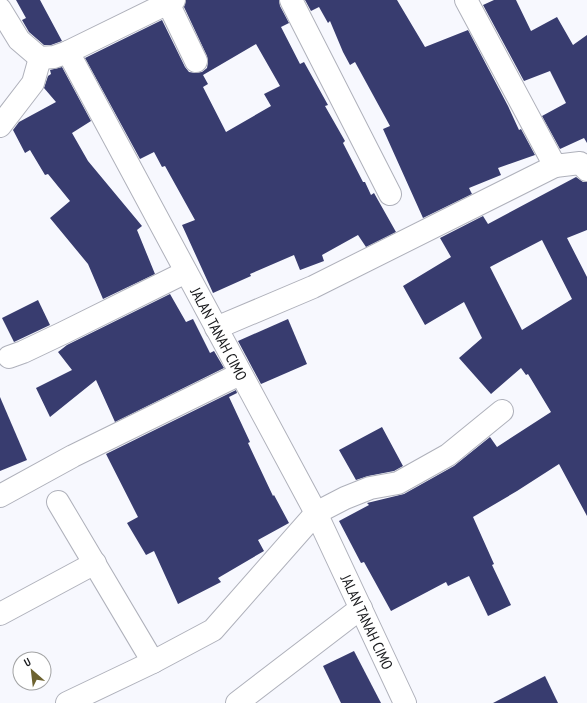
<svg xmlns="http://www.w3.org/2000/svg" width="587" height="703" font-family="'PT Sans Narrow',sans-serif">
	<rect width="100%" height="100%" fill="#f7f8fe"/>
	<g fill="#383c6f" fill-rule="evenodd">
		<path d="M 16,0 L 40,0 L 62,41 L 51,45 L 44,45 L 29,32 L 22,20 L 26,18 Z"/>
		<path d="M 186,0 L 279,0 L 280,6 L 289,23 L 281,27 L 300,64 L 304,62 L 328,105 L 325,106 L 345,141 L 343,143 L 363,182 L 365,182 L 371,195 L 374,193 L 396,232 L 366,247 L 358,235 L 322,255 L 324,261 L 300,270 L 294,255 L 250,274 L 251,276 L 213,293 L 182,225 L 195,220 L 165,166 L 162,167 L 154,152 L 140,159 L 85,58 L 162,20 L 185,67 L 189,72 L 195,73 L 202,72 L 207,68 L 208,62 L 207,56 L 184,7 ZM 256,44 L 280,86 L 264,94 L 271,106 L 226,132 L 203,87 L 208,84 L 203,75 Z"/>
		<path d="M 305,0 L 397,0 L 425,47 L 468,30 L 508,106 L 519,130 L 521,129 L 535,155 L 498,168 L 501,175 L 469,188 L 472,194 L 423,218 L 383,129 L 390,126 L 355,62 L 350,65 L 343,52 L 330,21 L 328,23 L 319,7 L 311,11 Z"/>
		<path d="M 494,0 L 516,0 L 531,31 L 557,17 L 573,45 L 587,35 L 587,143 L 584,138 L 560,149 L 542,116 L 566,103 L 550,71 L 524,81 L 483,5 Z"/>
		<path d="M 62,67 L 91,121 L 72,133 L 88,161 L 142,226 L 137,230 L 155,274 L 103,299 L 88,264 L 50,218 L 70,201 L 48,174 L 45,175 L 30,150 L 25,153 L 13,130 L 19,122 L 56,102 L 44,88 L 48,76 L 51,74 L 50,70 Z"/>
		<path d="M 576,177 L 583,182 L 587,182 L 587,230 L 567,238 L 587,277 L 587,516 L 559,464 L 517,491 L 473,517 L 494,564 L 492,565 L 511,605 L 488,616 L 469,576 L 448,586 L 446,582 L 391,611 L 364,562 L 361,563 L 339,521 L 369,505 L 367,503 L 404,494 L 454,466 L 490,437 L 497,447 L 551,412 L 528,374 L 526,375 L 521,368 L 491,394 L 459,358 L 482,338 L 464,302 L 425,325 L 403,286 L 451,257 L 440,238 L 483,216 L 488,224 ZM 542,240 L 572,299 L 522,330 L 490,267 Z"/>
		<path d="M 170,294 L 186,322 L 193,319 L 210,353 L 214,351 L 224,368 L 115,422 L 96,380 L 50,417 L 36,388 L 72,370 L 58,352 L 67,345 Z"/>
		<path d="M 38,300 L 50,325 L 14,342 L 2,318 Z"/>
		<path d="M 288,319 L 307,364 L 261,384 L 238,341 Z"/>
		<path d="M 236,390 L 237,393 L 229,397 L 250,442 L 248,443 L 273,496 L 274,495 L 289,523 L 258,540 L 264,551 L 218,578 L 221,582 L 178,604 L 154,551 L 146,555 L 127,523 L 138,517 L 106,454 Z"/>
		<path d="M 0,397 L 27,460 L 0,471 Z"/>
		<path d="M 382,427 L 403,466 L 394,471 L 368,476 L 356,480 L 339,450 Z"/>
		<path d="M 354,651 L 381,703 L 341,703 L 323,666 Z"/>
		<path d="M 545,676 L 558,703 L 493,703 Z"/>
	</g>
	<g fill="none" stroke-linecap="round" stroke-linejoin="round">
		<g stroke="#afb1bb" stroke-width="24">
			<g id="minor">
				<path d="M 291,0 L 390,194"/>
				<path d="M 466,0 L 555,166 L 580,163 L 587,170"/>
				<path d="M 168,3 L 196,61"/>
				<path d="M 0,9 L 19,40 L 40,58 L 54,57 L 68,52 L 174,0"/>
				<path d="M 68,52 L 316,513 L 405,703"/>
				<path d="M 0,126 L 33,83 L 40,58"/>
				<path d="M 216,328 L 313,287 L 555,166"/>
				<path d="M 9,357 L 23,352 L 63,333 L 186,272"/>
				<path d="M 0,496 L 73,456 L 240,374"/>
				<path d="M 58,502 L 153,662"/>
				<path d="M 0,614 L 95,563"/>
				<path d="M 67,703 L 153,662 L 213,630 L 316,513 L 345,498 L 370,488 L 398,483 L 448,455 L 502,411"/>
				<path d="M 237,703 L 361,608"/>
			</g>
		</g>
		<use href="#minor" stroke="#fff" stroke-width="22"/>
	</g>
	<g text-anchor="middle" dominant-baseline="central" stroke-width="4" stroke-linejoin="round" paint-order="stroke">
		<g font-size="15" fill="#17181b" stroke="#fff">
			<text transform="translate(219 334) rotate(62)">JALAN TANAH CIMO</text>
			<text transform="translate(367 622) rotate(65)">JALAN TANAH CIMO</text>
		</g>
	</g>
	<g transform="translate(32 671) rotate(332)"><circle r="19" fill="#ffffff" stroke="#a2a3a4"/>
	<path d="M0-3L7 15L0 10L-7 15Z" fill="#6d622f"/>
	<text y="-6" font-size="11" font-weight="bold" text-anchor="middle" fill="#17181b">U</text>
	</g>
</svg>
